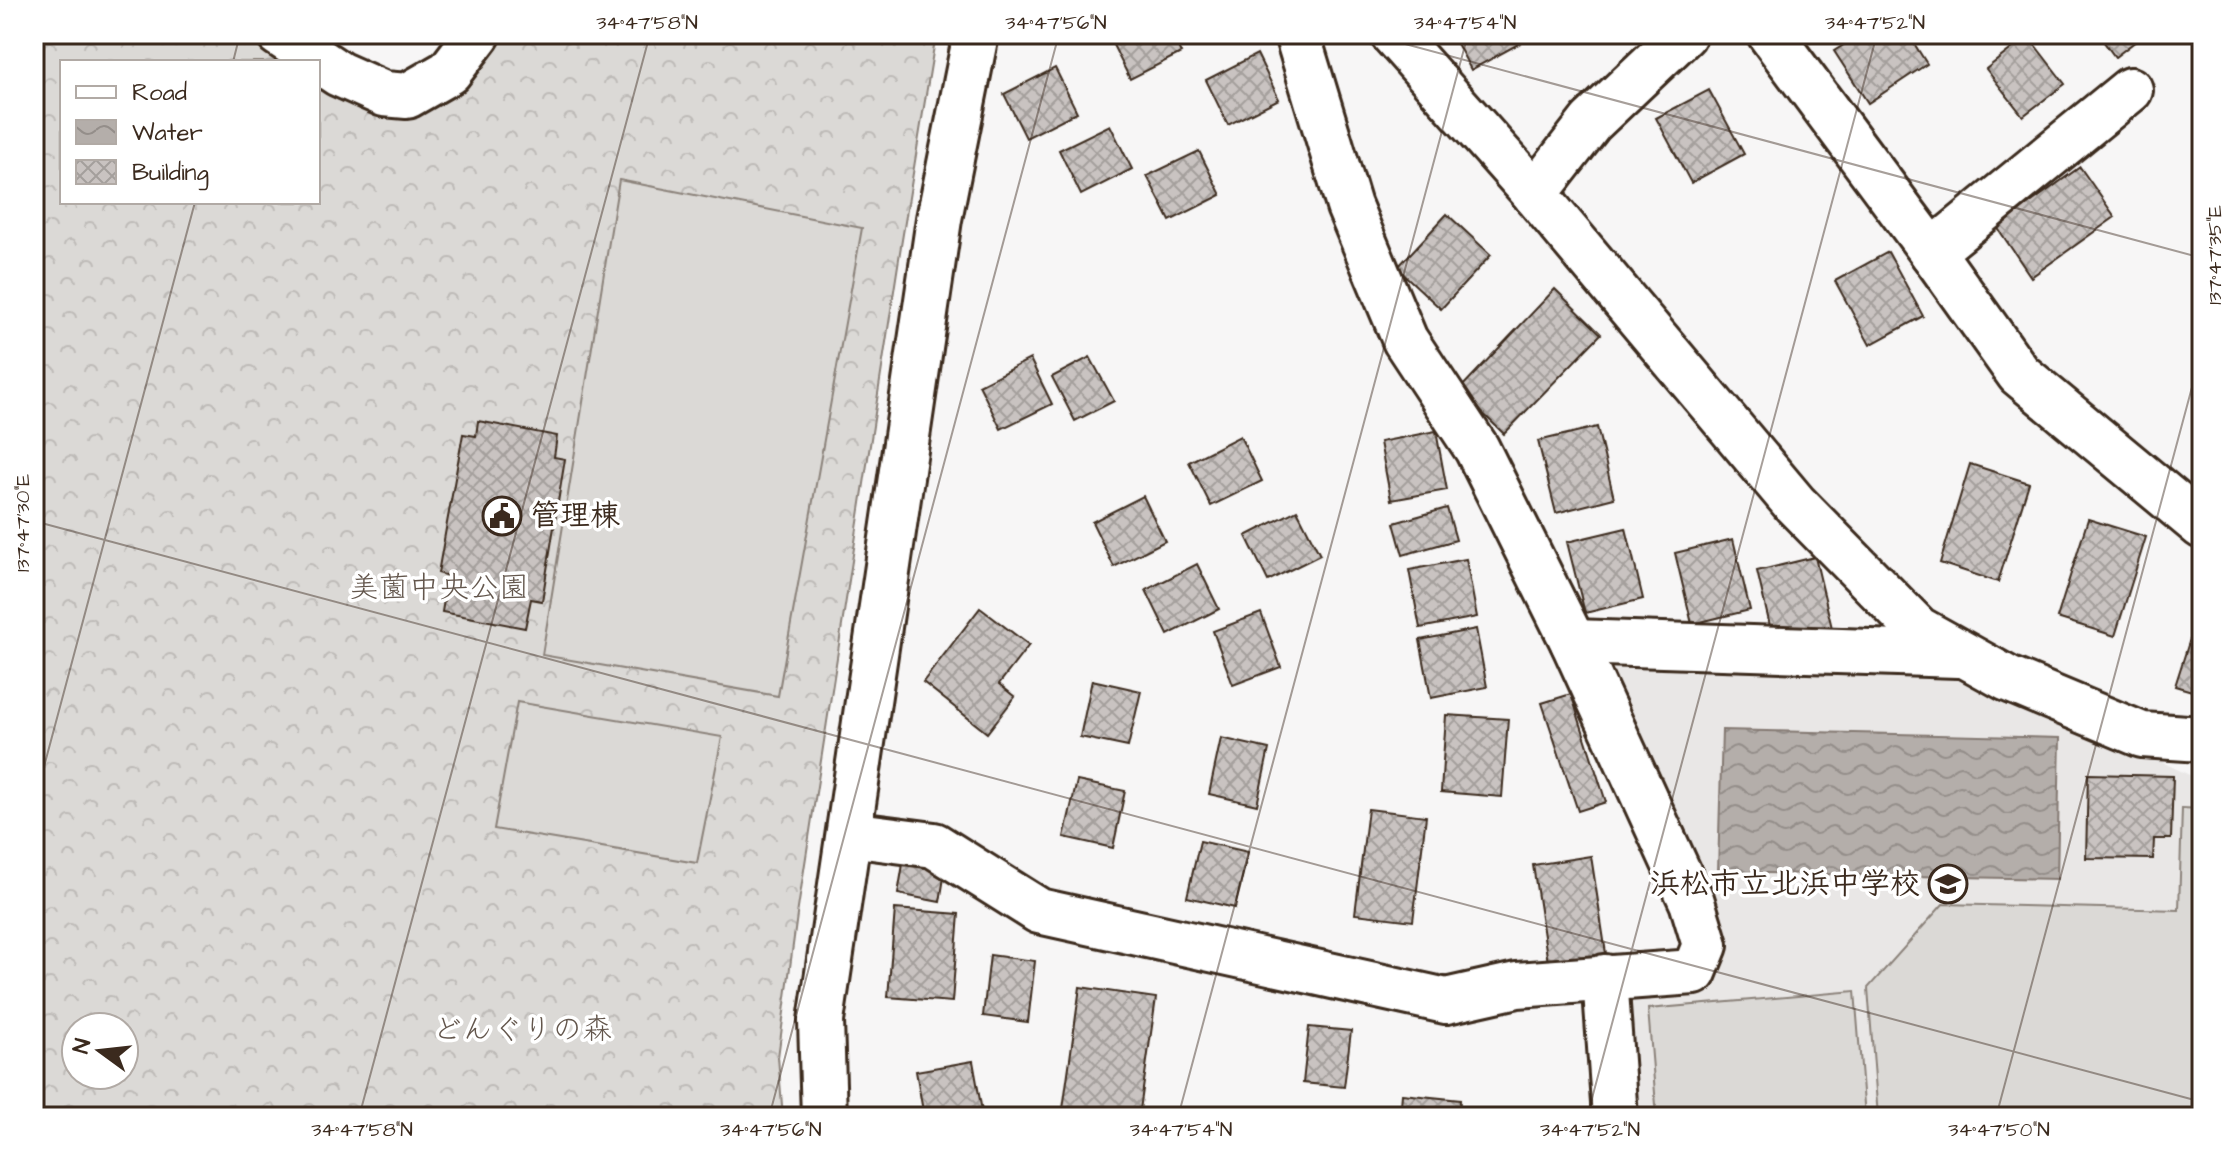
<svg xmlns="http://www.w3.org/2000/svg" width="2236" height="1151" font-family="'Architects Daughter','Klee One',sans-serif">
	<defs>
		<pattern id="forest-crowns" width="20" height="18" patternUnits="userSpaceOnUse" patternTransform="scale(2)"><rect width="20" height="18" fill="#dbd9d6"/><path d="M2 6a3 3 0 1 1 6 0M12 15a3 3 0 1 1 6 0" fill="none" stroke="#bdbab7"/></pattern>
		<pattern id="water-waves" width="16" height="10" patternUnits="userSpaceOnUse" patternTransform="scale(2)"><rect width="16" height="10" fill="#b4aeaa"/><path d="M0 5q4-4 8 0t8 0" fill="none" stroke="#948e8a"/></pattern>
		<pattern id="building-cross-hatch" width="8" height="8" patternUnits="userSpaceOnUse" patternTransform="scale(2)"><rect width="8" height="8" fill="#c9c3c1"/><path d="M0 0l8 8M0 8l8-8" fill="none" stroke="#a49f9c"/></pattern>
	</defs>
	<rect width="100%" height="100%" fill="#f7f6f6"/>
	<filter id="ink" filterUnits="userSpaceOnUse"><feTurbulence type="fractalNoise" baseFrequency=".0125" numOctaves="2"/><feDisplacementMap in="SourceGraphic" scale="16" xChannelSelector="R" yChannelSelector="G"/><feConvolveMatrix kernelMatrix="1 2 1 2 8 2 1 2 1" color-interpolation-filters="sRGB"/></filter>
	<g filter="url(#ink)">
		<path fill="#e9e7e6" d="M 1604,657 L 1973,673 L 2202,781 L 2202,1117 L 1630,1117 L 1620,998 L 1703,987 Z"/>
		<path fill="url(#forest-crowns)" stroke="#8b827a" stroke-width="2" fill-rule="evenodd" d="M 34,34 L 287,34 L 384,94 L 478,34 L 936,34 L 900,252 L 797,915 L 778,1057 L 783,1117 L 34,1117 ZM 62,62 L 318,62 L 318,202 L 62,202 ZM 76,1027 L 124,1027 L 124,1075 L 76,1075 Z"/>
		<g fill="#dbd9d6" stroke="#8b827a" stroke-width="2">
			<path d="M 619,180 L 862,228 L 778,696 L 542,655 Z"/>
			<path d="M 517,702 L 722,737 L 697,863 L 494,829 Z"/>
			<path d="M 2182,808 L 2202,809 L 2202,1117 L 1878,1117 L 1868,988 L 1943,904 L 2179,910 Z"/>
			<path d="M 1855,991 L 1865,1117 L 1657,1117 L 1648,1009 Z"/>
		</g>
		<path fill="url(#water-waves)" stroke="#847972" stroke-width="2" d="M 1722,730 L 2060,738 L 2057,879 L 1718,872 Z"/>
		<g fill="url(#building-cross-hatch)" stroke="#3b2a1e" stroke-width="2">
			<path d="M 1172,34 L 1181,53 L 1130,79 L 1108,35 Z"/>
			<path d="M 1452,34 L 1520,34 L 1524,41 L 1471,70 Z"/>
			<path d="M 1861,34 L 1908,34 L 1927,64 L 1868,103 L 1834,51 Z"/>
			<path d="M 2098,34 L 2145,34 L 2115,57 Z"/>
			<path d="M 2028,36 L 2065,84 L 2023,116 L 1986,69 Z"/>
			<path d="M 1257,54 L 1279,99 L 1228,125 L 1206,80 Z"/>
			<path d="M 1055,68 L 1077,112 L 1026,138 L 1004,94 Z"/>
			<path d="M 1709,90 L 1744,154 L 1691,183 L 1656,118 Z"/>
			<path d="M 1110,125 L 1132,169 L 1081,195 L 1059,150 Z"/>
			<path d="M 1199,151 L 1221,195 L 1170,221 L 1147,176 Z"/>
			<path d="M 2080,167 L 2115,217 L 2031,277 L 1997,227 Z"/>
			<path d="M 1447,214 L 1491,255 L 1441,309 L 1397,268 Z"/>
			<path d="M 1888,252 L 1923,316 L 1870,345 L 1835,281 Z"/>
			<path d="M 1555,289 L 1601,334 L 1504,434 L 1459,390 Z"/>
			<path d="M 1090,357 L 1114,401 L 1075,421 L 1052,377 Z"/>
			<path d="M 1030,359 L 1052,404 L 1001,429 L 979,385 Z"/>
			<path d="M 478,421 L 557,436 L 554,457 L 565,459 L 542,601 L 531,599 L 525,628 L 442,612 L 448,576 L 438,573 L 463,434 L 476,436 Z"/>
			<path d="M 1597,427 L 1614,498 L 1556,513 L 1538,441 Z"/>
			<path d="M 1436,431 L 1447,490 L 1391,500 L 1380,442 Z"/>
			<path d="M 1240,436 L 1262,481 L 1211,506 L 1189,462 Z"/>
			<path d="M 1970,464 L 2029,483 L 1998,582 L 1940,563 Z"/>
			<path d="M 1143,496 L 1165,541 L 1114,567 L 1092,522 Z"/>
			<path d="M 1447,508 L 1456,540 L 1403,555 L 1394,523 Z"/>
			<path d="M 1297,510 L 1320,555 L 1268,581 L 1246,536 Z"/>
			<path d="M 2088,519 L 2146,537 L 2115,636 L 2057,618 Z"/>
			<path d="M 1626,528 L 1643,599 L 1585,613 L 1567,542 Z"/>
			<path d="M 1733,539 L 1750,610 L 1692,624 L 1675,553 Z"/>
			<path d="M 1815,557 L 1832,628 L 1774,643 L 1757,571 Z"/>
			<path d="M 1466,559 L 1477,617 L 1420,628 L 1409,570 Z"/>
			<path d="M 1197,564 L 1219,609 L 1168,635 L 1146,590 Z"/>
			<path d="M 2202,601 L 2202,694 L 2175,686 Z"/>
			<path d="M 980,608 L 1029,645 L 999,684 L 1015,697 L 987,733 L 923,682 Z"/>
			<path d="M 1261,613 L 1281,667 L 1233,685 L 1213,631 Z"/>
			<path d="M 1476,629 L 1487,687 L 1431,698 L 1420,640 Z"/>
			<path d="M 1092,680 L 1141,691 L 1128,747 L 1080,737 Z"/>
			<path d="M 1571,694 L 1606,802 L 1578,811 L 1542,703 Z"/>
			<path d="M 1446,715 L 1508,719 L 1502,797 L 1441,792 Z"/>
			<path d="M 1221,738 L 1269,749 L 1257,805 L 1209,794 Z"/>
			<path d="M 2088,774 L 2173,776 L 2171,839 L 2154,839 L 2153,859 L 2086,858 Z"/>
			<path d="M 1077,781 L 1125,791 L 1113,848 L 1064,837 Z"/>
			<path d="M 1368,809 L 1426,816 L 1413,921 L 1355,914 Z"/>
			<path d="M 1200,841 L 1248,852 L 1235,908 L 1187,897 Z"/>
			<path d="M 1591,856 L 1607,960 L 1549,969 L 1533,865 Z"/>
			<path d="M 904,858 L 946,865 L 940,902 L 898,894 Z"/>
			<path d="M 895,909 L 959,914 L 952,1002 L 888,997 Z"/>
			<path d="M 990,955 L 1035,961 L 1028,1022 L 983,1016 Z"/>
			<path d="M 1080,987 L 1156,998 L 1139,1117 L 1120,1117 L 1063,1109 Z"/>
			<path d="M 1309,1027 L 1351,1031 L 1344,1087 L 1303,1083 Z"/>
			<path d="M 973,1061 L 983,1117 L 924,1117 L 916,1071 Z"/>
			<path d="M 1402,1094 L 1460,1100 L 1459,1117 L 1400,1117 Z"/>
		</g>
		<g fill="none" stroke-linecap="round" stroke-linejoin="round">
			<g stroke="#3b2a1e" stroke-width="50">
				<g id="minor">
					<path d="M 279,34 L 339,74 L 384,94 L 407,96 L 449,72 L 478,34"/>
					<path d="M 1393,34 L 1535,194 L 1795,504 L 1918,629 L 2008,679 L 2142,735 L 2202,739"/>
					<path d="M 1770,34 L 1932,252 L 2019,374 L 2202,526"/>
					<path d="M 1535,194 L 1591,122 L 1684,34"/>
					<path d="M 1932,252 L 2130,90"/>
					<path d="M 1573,642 L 1958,655"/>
					<path d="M 849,834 L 934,845 L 1039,911 L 1446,1001 L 1517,985 L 1694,972 L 1705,945 L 1692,902 L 1573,642 L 1477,449 L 1405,340 L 1349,206 L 1297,34"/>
					<path d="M 1605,977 L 1615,1117"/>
				</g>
			</g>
			<g stroke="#3b2a1e" stroke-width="50">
				<path id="tertiary" d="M 824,1117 L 821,1021 L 939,219 L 976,34"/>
			</g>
			<use href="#minor" stroke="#fff" stroke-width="44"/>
			<use href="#tertiary" stroke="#fff" stroke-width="44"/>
		</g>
	</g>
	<path fill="none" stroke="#3b2a1e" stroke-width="2" stroke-opacity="0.45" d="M 1368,34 L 2202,258M 233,62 L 240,34M 34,521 L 2202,1102M 34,804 L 195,202M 359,1117 L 650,34M 769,1117 L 1059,34M 1178,1117 L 1468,34M 1587,1117 L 1877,34M 1996,1117 L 2202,350"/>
	<defs>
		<g id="civic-ring" transform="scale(2)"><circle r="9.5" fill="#fff" stroke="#3b2a1e" stroke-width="1.5"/><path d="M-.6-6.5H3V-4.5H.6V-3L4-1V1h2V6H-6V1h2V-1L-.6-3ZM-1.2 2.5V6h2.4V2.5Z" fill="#3b2a1e"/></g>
		<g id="school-ring" transform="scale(2)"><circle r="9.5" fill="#fff" stroke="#3b2a1e" stroke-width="1.5"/><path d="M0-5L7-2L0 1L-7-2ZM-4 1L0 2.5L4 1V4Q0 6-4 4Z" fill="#3b2a1e"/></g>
	</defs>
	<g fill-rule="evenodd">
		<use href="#civic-ring" x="502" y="516"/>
		<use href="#school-ring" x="1948" y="884"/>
	</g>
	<g text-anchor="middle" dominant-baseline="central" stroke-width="7" stroke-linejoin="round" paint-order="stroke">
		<g font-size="30" font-weight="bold" fill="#3b2a1e" stroke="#fff" text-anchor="start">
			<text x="530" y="516">管理棟</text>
			<text x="1920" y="884" text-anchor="end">浜松市立北浜中学校</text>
		</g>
		<g font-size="30" fill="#63564c" stroke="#fff">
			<text x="439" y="588">美薗中央公園</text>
			<text x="522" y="1030">どんぐりの森</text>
		</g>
	</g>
	<rect width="2236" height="1151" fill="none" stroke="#fff" stroke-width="88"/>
	<rect x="60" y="60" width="260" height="144" fill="#ffffff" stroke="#b1aaa5" stroke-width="2"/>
	<rect x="76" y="86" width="40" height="12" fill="#ffffff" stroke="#b1aaa5" stroke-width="2"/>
	<text x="132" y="100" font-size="24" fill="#3b2a1e">Road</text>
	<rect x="76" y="120" width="40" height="24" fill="url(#water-waves)" stroke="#b1aaa5" stroke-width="2"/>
	<text x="132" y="140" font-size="24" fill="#3b2a1e">Water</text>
	<rect x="76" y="160" width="40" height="24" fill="url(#building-cross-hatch)" stroke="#b1aaa5" stroke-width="2"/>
	<text x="132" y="180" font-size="24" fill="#3b2a1e">Building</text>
	<g transform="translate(100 1051) rotate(285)"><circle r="38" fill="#ffffff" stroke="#b1aaa5" stroke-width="2"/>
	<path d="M0-6L14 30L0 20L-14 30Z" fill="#3b2a1e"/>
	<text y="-12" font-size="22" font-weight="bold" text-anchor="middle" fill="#3b2a1e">N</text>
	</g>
	<rect x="44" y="44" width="2148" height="1063" fill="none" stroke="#3b2a1e" stroke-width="3"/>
	<g font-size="20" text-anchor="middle" fill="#3b2a1e">
		<text x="647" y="29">34°47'58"N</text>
		<text x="1056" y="29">34°47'56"N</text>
		<text x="1465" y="29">34°47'54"N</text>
		<text x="1875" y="29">34°47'52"N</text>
		<text transform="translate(2214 255) rotate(-90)" y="7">137°47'35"E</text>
		<text transform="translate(22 523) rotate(-90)" y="7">137°47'30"E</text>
		<text x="362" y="1136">34°47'58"N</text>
		<text x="771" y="1136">34°47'56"N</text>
		<text x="1181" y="1136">34°47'54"N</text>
		<text x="1590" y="1136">34°47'52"N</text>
		<text x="1999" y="1136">34°47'50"N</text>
	</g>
</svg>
